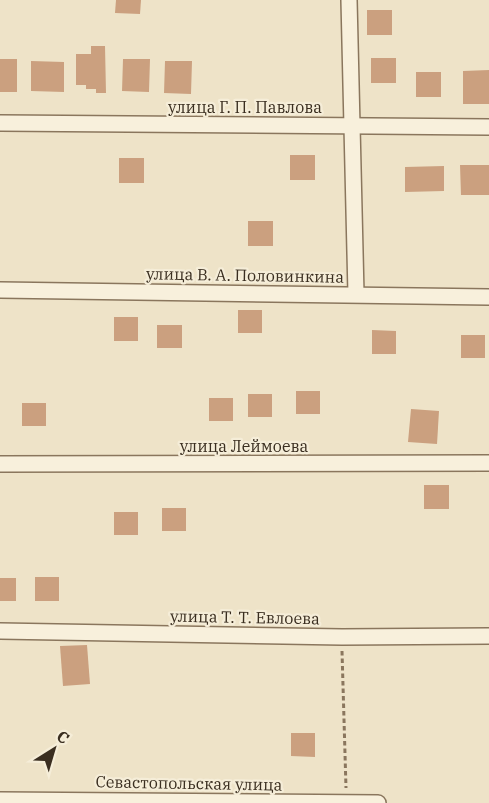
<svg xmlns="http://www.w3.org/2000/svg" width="489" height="803" font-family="'IBM Plex Serif',serif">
	<rect width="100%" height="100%" fill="#eee3c8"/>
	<g fill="#cba07f">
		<path d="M 116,0 L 141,0 L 140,14 L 115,13 Z"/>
		<rect x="367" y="10" width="25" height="25"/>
		<path d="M 91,46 L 105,46 L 106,93 L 96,93 L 96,89 L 86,89 L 86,85 L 76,85 L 76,54 L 91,54 Z"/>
		<rect x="371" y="58" width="25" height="25"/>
		<rect x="0" y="59" width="17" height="33"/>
		<path d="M 123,59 L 150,59 L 149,92 L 122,91 Z"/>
		<path d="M 31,61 L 64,62 L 64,92 L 31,91 Z"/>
		<path d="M 165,61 L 192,61 L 191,94 L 164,93 Z"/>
		<path d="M 489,70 L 489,104 L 463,104 L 463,71 Z"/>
		<rect x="416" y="72" width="25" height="25"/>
		<rect x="290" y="155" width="25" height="25"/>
		<rect x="119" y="158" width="25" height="25"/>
		<path d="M 460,165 L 489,165 L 489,195 L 461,195 Z"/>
		<path d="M 444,166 L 444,191 L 405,192 L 405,167 Z"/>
		<rect x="248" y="221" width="25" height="25"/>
		<rect x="238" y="310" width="24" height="23"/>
		<rect x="114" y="317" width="24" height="24"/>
		<rect x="157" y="325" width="25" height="23"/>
		<path d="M 372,330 L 396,331 L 396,354 L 372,354 Z"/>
		<rect x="461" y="335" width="24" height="23"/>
		<rect x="296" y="391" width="24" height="23"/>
		<rect x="248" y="394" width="24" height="23"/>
		<rect x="209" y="398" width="24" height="23"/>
		<rect x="22" y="403" width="24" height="23"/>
		<path d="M 411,409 L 439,411 L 437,444 L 408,442 Z"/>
		<rect x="424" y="485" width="25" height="24"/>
		<rect x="162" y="508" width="24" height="23"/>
		<rect x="114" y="512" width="24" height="23"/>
		<rect x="35" y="577" width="24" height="24"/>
		<rect x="0" y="578" width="16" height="23"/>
		<path d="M 87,645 L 90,684 L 63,686 L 60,646 Z"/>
		<path d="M 291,733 L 315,733 L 315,757 L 291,756 Z"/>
	</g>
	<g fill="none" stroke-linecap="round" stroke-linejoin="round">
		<g stroke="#8a765d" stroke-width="18">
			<g id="street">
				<path d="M 349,0 L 356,294"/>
				<path d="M 0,123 L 489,127"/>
				<path d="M 0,290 L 489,297"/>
				<path d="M 0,464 L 489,463"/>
				<path d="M 0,631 L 342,637 L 489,636"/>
				<path d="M 0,800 L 378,803"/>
			</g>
		</g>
		<path stroke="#8a765d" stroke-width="3" stroke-dasharray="4.5 3" stroke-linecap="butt" d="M 342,651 L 346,788"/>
		<use href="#street" stroke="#f8f0dc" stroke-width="15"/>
	</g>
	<g text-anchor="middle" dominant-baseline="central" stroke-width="4.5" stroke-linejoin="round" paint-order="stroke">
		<g font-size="16" fill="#3a2e20" stroke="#f5edd8">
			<text x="245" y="107">улица Г. П. Павлова</text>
			<text transform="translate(245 275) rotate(1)">улица В. А. Половинкина</text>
			<text x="244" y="446">улица Леймоева</text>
			<text transform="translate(245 617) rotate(1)">улица Т. Т. Евлоева</text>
			<text transform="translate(189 783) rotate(1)">Севастопольская улица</text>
		</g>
	</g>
	<g transform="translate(54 749) rotate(37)" stroke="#f5edd8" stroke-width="4.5" paint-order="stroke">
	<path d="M0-4.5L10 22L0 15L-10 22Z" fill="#3a2e20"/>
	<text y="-9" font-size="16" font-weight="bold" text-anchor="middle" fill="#3a2e20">С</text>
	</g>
</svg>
